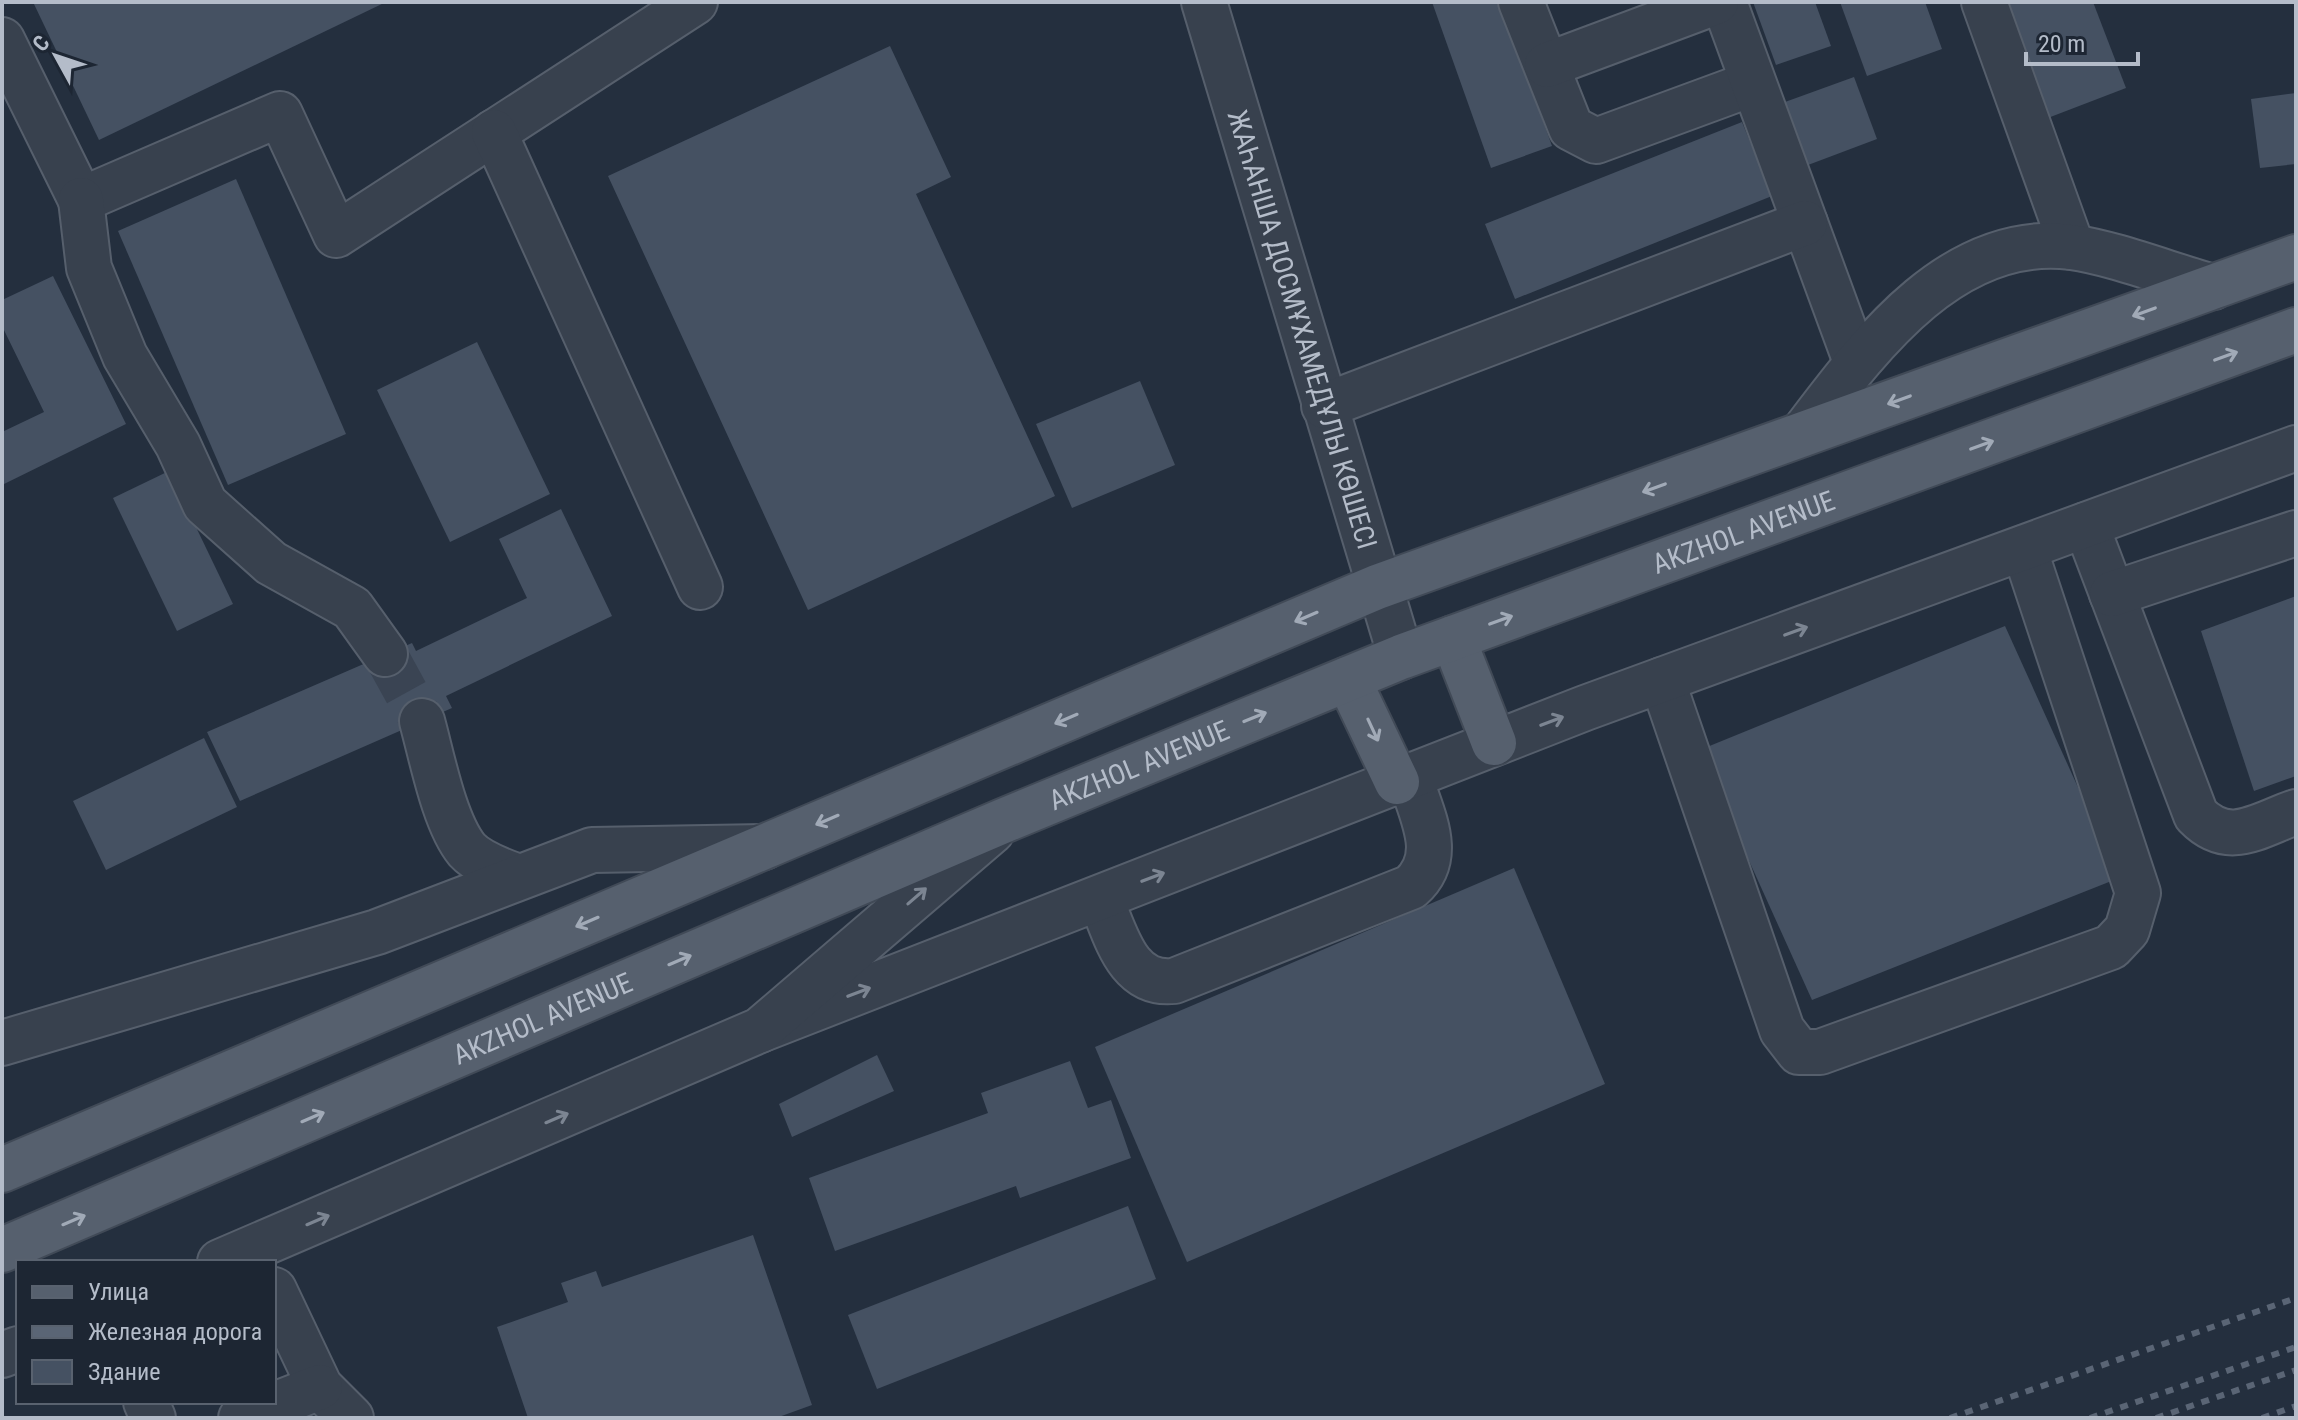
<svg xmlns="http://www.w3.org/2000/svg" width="2298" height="1420" font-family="'Roboto Condensed',sans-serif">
	<rect width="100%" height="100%" fill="#242f3e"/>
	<g fill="#455162">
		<path d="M 33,2 L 386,2 L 99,140 Z"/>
		<path d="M 1432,2 L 1500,2 L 1552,146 L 1491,168 Z"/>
		<path d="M 1753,2 L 1815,2 L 1831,46 L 1776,65 Z"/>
		<path d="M 1840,2 L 1925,2 L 1942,49 L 1867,76 Z"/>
		<path d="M 1995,2 L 2093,2 L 2126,88 L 2040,121 Z"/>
		<path d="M 890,46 L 951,177 L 916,194 L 1055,496 L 808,610 L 608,176 Z"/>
		<path d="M 1854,77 L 1877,139 L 1808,165 L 1785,102 Z"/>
		<path d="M 2296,93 L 2296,164 L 2260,168 L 2251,99 Z"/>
		<path d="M 1742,122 L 1772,196 L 1515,299 L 1485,224 Z"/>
		<path d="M 236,179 L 346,434 L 228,485 L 118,231 Z"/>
		<path d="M 53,276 L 126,424 L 2,485 L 2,432 L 44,412 L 2,326 L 2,300 Z"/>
		<path d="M 477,342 L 550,494 L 450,542 L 377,390 Z"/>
		<path d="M 1140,381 L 1175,465 L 1072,508 L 1036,424 Z"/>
		<path d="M 169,471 L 233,604 L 177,631 L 113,498 Z"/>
		<path d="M 561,509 L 612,616 L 446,696 L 452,708 L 240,801 L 207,732 L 412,643 L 416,651 L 527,598 L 499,539 Z"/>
		<path d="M 2296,596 L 2296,776 L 2254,791 L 2201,631 Z"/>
		<path d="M 2005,626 L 2119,878 L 1812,1000 L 1746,854 L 1707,747 Z"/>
		<path d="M 204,738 L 237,807 L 106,870 L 73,801 Z"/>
		<path d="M 1514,868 L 1605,1084 L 1187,1262 L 1095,1047 Z"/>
		<path d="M 877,1055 L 894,1091 L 792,1137 L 779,1104 Z"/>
		<path d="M 1070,1061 L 1088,1108 L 1111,1100 L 1131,1158 L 1020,1198 L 1016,1186 L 835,1251 L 809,1178 L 988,1113 L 981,1093 Z"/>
		<path d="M 1128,1206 L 1156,1279 L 877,1389 L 848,1315 Z"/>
		<path d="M 753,1235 L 812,1405 L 776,1418 L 528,1418 L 497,1327 L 568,1302 L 561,1283 L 596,1271 L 602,1287 Z"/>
	</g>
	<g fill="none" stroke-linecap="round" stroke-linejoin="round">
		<path stroke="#3a4453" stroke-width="44" stroke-dasharray="44 22" stroke-linecap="butt" d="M 385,654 L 422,721"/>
		<g stroke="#565f6c" stroke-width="48">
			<g id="minor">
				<path id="s1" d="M 1204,2 L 1401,657"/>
				<path d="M 1521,2 L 1571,128 L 1596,141 L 1751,84"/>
				<path d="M 1724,2 L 1856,362"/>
				<path d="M 1984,2 L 2072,247"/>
				<path d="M 2,40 L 81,200 L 280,114 L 336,235 L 695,2"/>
				<path d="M 1547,65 L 1716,2"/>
				<path d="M 494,132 L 700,587"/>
				<path d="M 81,200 L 89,268 L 125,356 L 178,445 L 205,504 L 271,563 L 352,608 L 385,654"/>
				<path d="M 1324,406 L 1805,223"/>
				<path d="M 1802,434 C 1866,350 1950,232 2071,247 C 2114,253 2170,275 2213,287"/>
				<path d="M 2086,525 L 2196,815 C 2229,849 2258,825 2296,812"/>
				<path d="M 2112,594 L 2296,533"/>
				<path d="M 1662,680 L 1782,1030 L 1799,1052 L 1820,1052 L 2111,947 L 2127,930 L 2138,893 L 2024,548"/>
				<path d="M 422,721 C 432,757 444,822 467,850 C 479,863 500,870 516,876"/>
				<path d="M 1100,898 C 1116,934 1126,986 1174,981 L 1411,887 C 1446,856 1421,815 1410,777"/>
				<path d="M 760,1030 L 1585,708 L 2296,448"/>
				<path d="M 2,1043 L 377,932 L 592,850 L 764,847"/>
				<path d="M 220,1262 L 760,1030 L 992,831"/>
				<path d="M 274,1290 L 320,1387 L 351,1418"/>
				<path d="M 2,1355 L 18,1349"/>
				<path d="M 146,1402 L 153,1418"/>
				<path d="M 241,1418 L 320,1387"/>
			</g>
		</g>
		<g stroke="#414a57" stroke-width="48">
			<g id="major">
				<path d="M 1453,638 L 1494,743"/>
				<path d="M 1348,679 L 1397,782"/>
				<path d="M 2,1170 L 1377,587 L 2296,257"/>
				<path id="s2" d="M 2,1250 L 1003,821 L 1401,657 L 2296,330"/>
			</g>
		</g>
		<use href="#minor" stroke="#38414e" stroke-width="44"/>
		<use href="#major" stroke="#56606e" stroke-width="44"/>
		<g stroke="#5a6575" stroke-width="6" stroke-dasharray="8 8" stroke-linecap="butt">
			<path d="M 1950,1418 L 2296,1298"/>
			<path d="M 2090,1418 L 2296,1347"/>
			<path d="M 2156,1418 L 2296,1370"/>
			<path d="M 2262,1418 L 2296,1406"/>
		</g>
	</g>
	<defs><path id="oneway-shaft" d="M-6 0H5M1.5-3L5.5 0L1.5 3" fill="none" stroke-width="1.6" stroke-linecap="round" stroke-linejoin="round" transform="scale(2)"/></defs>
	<g stroke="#a1aab7">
		<use href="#oneway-shaft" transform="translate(2144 312) rotate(160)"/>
		<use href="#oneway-shaft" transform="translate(2226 356) rotate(-20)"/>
		<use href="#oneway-shaft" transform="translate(1899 400) rotate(160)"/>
		<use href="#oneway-shaft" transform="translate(1982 445) rotate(-20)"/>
		<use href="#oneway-shaft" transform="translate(1654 488) rotate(160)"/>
		<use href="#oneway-shaft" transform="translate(1306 617) rotate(157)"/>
		<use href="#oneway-shaft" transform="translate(1501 620) rotate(-20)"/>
		<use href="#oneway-shaft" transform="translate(1255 717) rotate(-22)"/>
		<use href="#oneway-shaft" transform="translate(1066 719) rotate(157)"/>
		<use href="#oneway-shaft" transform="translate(1373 730) rotate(65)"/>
		<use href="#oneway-shaft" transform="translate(827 820) rotate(157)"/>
		<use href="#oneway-shaft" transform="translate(587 922) rotate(157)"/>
		<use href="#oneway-shaft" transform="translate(680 960) rotate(-23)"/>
		<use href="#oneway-shaft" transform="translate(313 1117) rotate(-23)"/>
		<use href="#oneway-shaft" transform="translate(74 1220) rotate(-23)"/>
	</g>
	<g stroke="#7c8592">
		<use href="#oneway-shaft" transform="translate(1796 631) rotate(-20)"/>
		<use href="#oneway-shaft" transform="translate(1552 721) rotate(-21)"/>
		<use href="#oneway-shaft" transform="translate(1153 877) rotate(-21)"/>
		<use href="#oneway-shaft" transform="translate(917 896) rotate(-41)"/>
		<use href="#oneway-shaft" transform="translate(859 992) rotate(-21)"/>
		<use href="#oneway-shaft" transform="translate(557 1118) rotate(-23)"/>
		<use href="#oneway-shaft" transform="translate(318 1220) rotate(-23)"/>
	</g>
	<g text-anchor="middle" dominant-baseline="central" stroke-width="8" stroke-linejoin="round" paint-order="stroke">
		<g font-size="28" fill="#b4bcc9" stroke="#1d2633">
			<text stroke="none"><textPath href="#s1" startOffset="342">ЖАҺАНША ДОСМҰХАМЕДҰЛЫ КӨШЕСІ</textPath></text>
			<text stroke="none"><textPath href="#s2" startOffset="1884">AKZHOL AVENUE</textPath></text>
			<text stroke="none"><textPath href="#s2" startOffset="1236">AKZHOL AVENUE</textPath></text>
			<text stroke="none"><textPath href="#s2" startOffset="588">AKZHOL AVENUE</textPath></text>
		</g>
	</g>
	<rect width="2298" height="1420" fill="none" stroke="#b4bcc9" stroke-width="8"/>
	<rect x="16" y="1260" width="260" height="144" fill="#1d2633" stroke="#59626f" stroke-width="2"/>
	<rect x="32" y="1286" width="40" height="12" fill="#56606e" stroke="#59626f" stroke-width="2"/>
	<text x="88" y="1300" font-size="24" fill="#b4bcc9">Улица</text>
	<rect x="32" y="1326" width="40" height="12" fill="#5a6575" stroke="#59626f" stroke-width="2"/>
	<text x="88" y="1340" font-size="24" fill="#b4bcc9">Железная дорога</text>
	<rect x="32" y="1360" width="40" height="24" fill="#455162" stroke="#59626f" stroke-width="2"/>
	<text x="88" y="1380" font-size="24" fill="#b4bcc9">Здание</text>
	<g transform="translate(56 56) rotate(310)" stroke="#1d2633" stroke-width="6" paint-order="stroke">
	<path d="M0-6L14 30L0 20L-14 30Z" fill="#b4bcc9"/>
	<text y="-12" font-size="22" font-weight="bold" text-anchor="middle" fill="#b4bcc9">С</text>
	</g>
	<path d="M2026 52v12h112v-12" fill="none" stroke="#b4bcc9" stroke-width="4"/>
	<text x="2038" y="52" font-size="24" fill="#b4bcc9" stroke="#1d2633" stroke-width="6" paint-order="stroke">20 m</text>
</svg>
